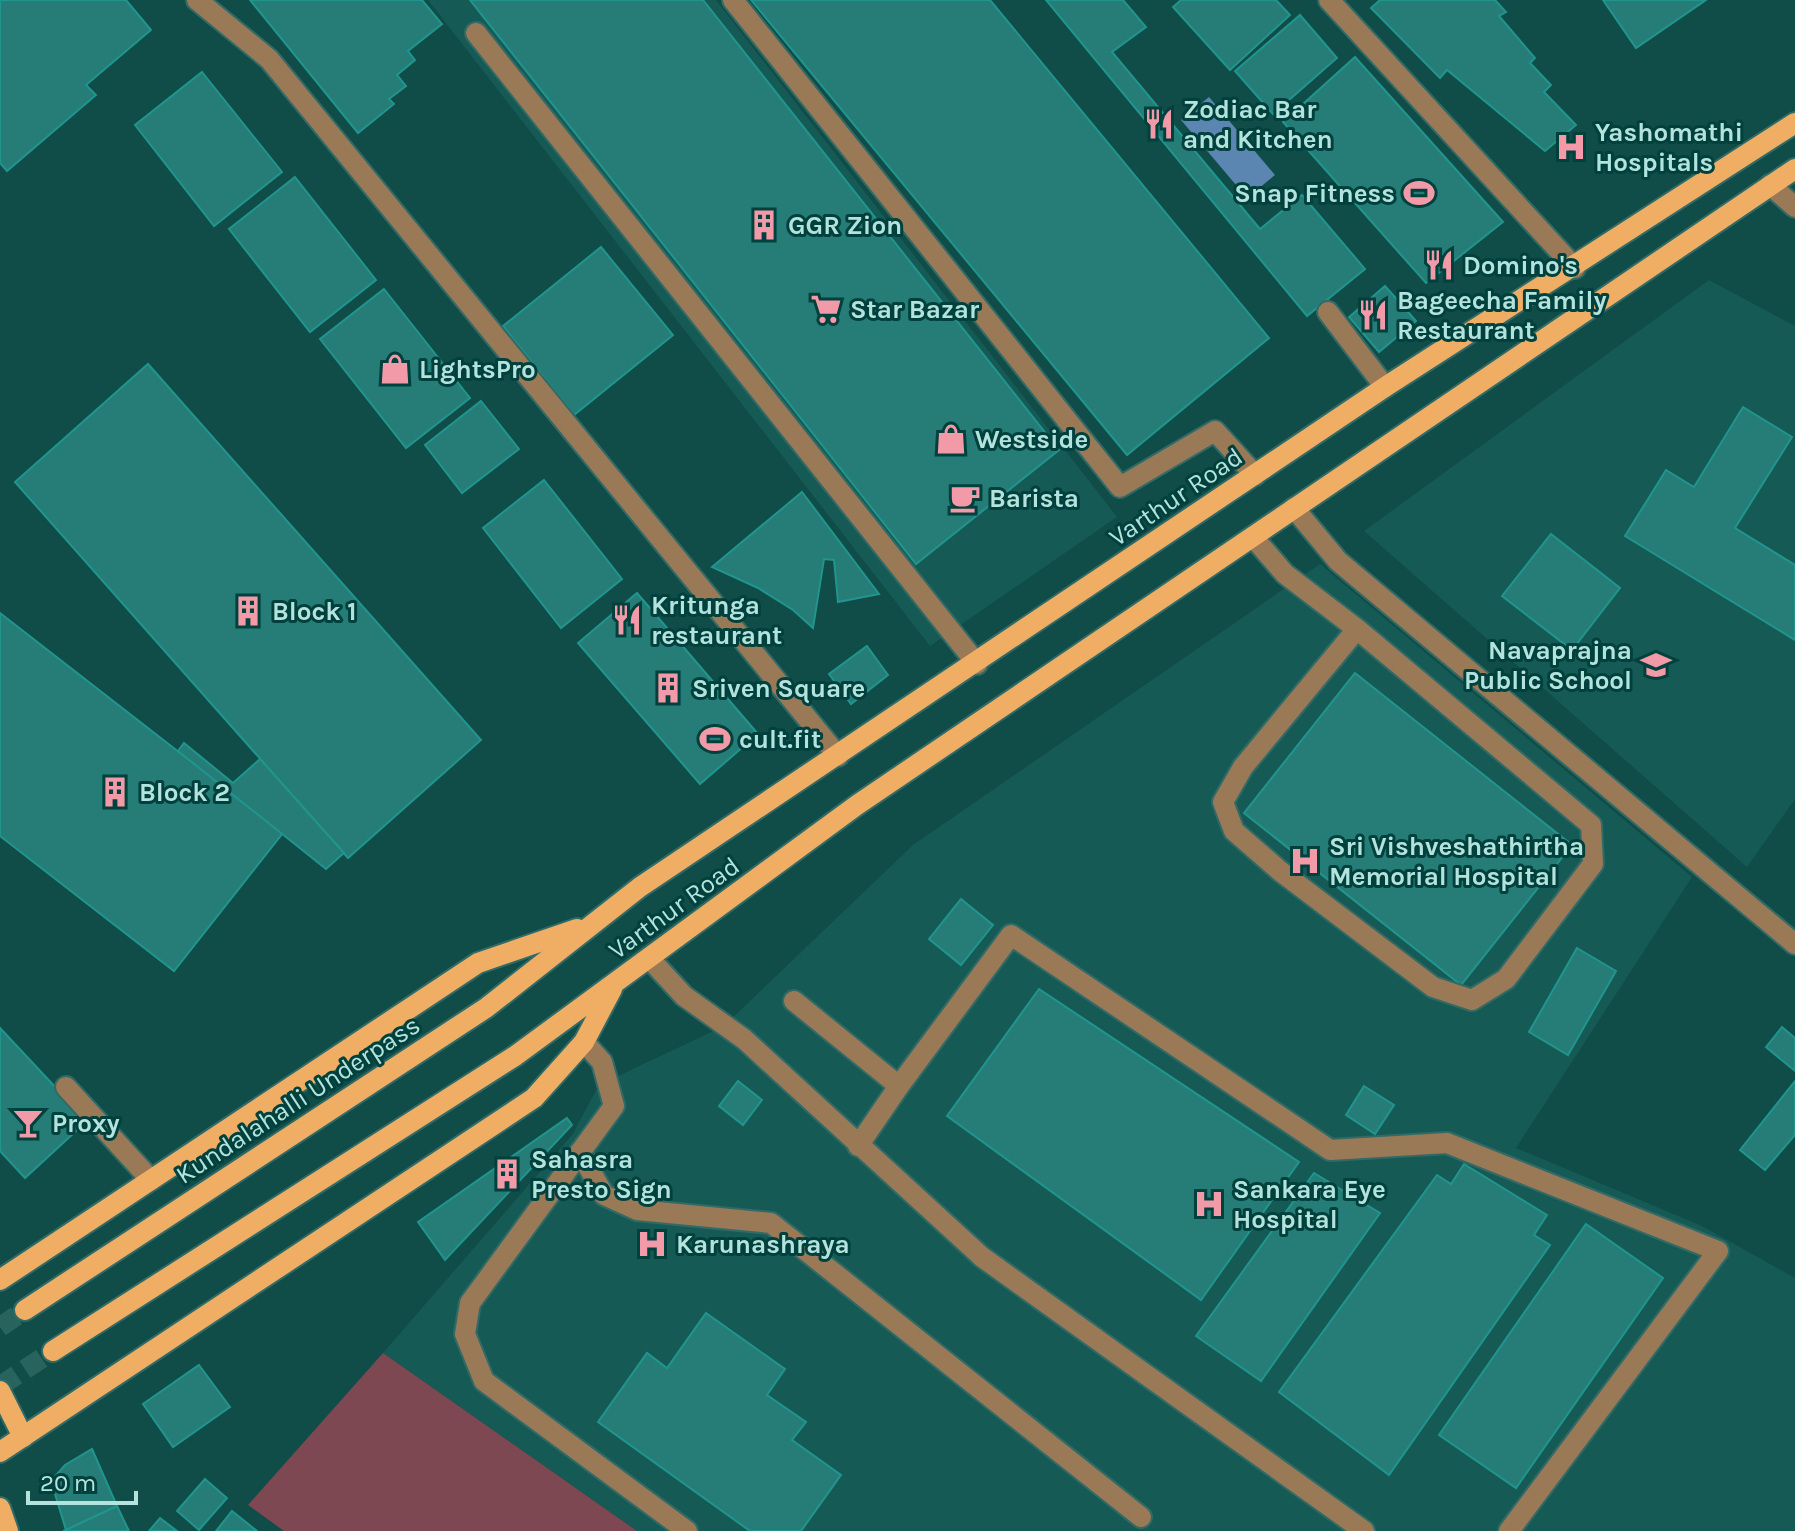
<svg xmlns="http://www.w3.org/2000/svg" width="1795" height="1531" font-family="Karla,sans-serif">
	<rect width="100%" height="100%" fill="#104c48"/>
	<g fill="#165a56">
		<path d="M 428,0 L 716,0 L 1117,517 L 930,646 Z"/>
		<path d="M 1709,280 L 1795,326 L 1795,799 L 1747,867 L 1364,531 Z"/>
		<path d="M 1320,564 L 1692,877 L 1516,1148 L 1702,1226 L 1795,1278 L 1795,1531 L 637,1531 L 383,1353 L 572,1135 L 599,1085 L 724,1026 L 913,845 Z"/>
	</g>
	<path fill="#7d4852" d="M 383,1353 L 637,1531 L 284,1531 L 248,1505 Z"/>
	<path fill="#5a86b1" d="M 1209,97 L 1275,175 L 1247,198 L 1181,120 Z"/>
	<g fill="#267d77" stroke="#20958e" stroke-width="2">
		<path d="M 0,0 L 126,0 L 151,30 L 86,85 L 96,95 L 7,171 L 0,163 Z"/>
		<path d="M 250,0 L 422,0 L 442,24 L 408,51 L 415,60 L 397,75 L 406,86 L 389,99 L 394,104 L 358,133 Z"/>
		<path d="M 470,0 L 703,0 L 1059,450 L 916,564 Z"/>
		<path d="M 751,0 L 990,0 L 1269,338 L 1127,455 Z"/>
		<path d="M 1046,0 L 1123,0 L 1146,27 L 1112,52 L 1260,229 L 1302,195 L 1365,269 L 1307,316 Z"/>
		<path d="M 1181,0 L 1276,0 L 1290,15 L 1230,70 L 1173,7 Z"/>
		<path d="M 1380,0 L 1495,0 L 1506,12 L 1499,16 L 1535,58 L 1530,63 L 1551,85 L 1544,92 L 1576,125 L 1545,151 L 1447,70 L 1440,78 L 1371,8 Z"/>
		<path d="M 1603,0 L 1706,0 L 1636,48 Z"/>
		<path d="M 1300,15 L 1337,58 L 1273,114 L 1235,71 Z"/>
		<path d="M 1355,57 L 1503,222 L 1426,283 L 1283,122 Z"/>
		<path d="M 202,72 L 282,172 L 214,226 L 135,125 Z"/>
		<path d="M 295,177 L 376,280 L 310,332 L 229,229 Z"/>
		<path d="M 601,247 L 673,335 L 574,415 L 503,326 Z"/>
		<path d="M 1385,286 L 1416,321 L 1379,352 L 1349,317 Z"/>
		<path d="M 384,289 L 470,398 L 406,448 L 320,339 Z"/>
		<path d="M 148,364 L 481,740 L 348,858 L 15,482 Z"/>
		<path d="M 481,401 L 519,449 L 462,493 L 425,445 Z"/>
		<path d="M 1743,407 L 1792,437 L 1735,528 L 1795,565 L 1795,640 L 1625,536 L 1666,470 L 1694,487 Z"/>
		<path d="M 544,480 L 622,579 L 561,628 L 483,528 Z"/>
		<path d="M 802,492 L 879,594 L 838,602 L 834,560 L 824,559 L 813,628 L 793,610 L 758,588 L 712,567 Z"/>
		<path d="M 1551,534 L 1620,588 L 1572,650 L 1502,596 Z"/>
		<path d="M 637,593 L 758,734 L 700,784 L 578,643 Z"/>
		<path d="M 0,613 L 283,833 L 174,971 L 0,836 Z"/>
		<path d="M 867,646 L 888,675 L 851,704 L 829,674 Z"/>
		<path d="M 1355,673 L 1572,845 L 1461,985 L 1244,813 Z"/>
		<path d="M 184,743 L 233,783 L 260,759 L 344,853 L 326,869 L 178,751 Z"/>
		<path d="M 961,899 L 993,925 L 961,965 L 929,939 Z"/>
		<path d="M 1577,948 L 1616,971 L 1568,1055 L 1529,1032 Z"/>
		<path d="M 1039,989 L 1299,1162 L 1201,1300 L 947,1116 Z"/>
		<path d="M 1782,1027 L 1795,1038 L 1795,1071 L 1766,1047 Z"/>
		<path d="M 0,1028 L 87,1121 L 25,1178 L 0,1151 Z"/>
		<path d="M 738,1081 L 762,1100 L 743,1125 L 719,1106 Z"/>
		<path d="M 1795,1081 L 1795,1135 L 1765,1170 L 1740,1150 Z"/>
		<path d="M 1364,1086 L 1394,1105 L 1375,1134 L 1346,1115 Z"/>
		<path d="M 567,1118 L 572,1125 L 445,1260 L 418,1222 Z"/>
		<path d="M 1464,1164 L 1547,1215 L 1534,1235 L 1550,1245 L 1389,1475 L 1279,1392 L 1437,1175 L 1451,1184 Z"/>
		<path d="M 1314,1173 L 1380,1213 L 1261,1381 L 1196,1336 Z"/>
		<path d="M 1586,1224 L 1663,1278 L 1516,1488 L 1439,1435 Z"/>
		<path d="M 706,1313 L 785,1369 L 767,1395 L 806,1422 L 792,1440 L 841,1475 L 801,1531 L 750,1531 L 598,1422 L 647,1353 L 667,1368 Z"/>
		<path d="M 199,1365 L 230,1407 L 173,1447 L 143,1404 Z"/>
		<path d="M 92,1449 L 117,1506 L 66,1530 L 51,1481 L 65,1465 Z"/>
		<path d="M 205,1479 L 227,1498 L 199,1530 L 177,1511 Z"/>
		<path d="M 117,1506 L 129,1531 L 63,1531 L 66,1530 Z"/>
		<path d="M 232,1511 L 257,1531 L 216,1531 Z"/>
		<path d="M 160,1518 L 177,1531 L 149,1531 Z"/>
	</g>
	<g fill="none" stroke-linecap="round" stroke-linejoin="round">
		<g stroke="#29635e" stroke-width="20" stroke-dasharray="20 10" stroke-linecap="butt">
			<path d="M 0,1327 L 25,1310"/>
			<path d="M 0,1386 L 53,1351"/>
		</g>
		<g stroke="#316a66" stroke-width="24">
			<g id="minor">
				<path d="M 197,0 L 269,59 L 838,756"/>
				<path d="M 733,0 L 1120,487 L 1215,431 L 1255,475"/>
				<path d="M 1329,0 L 1575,268"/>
				<path d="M 476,33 L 977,664"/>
				<path d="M 1770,185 L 1795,207"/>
				<path d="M 1328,312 L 1385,387"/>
				<path d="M 1294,508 L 1338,561 L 1795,944"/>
				<path d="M 1253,537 L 1285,574 L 1357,629 L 1591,825 L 1593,864 L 1506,979 L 1472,1000 L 1433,987 L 1280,871 L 1234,831 L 1223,802 L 1243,767 L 1357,629"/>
				<path d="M 649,958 L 684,996 L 744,1039 L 982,1257 L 1364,1531"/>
				<path d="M 794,1001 L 899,1086 L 858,1146"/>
				<path d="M 584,1042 L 602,1062 L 614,1106 L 470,1303 L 465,1334 L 484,1381 L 687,1531"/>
				<path d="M 899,1086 L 1011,935 L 1330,1150 L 1447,1143 L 1718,1251 L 1509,1531"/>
				<path d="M 66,1087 L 151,1180"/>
				<path d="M 580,1152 L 604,1195 L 637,1210 L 771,1223 L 1141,1517"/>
			</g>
		</g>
		<g stroke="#316a66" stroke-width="24">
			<g id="major">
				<path d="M 0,1280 L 478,963 L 577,929"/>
				<path d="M 25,1310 L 486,1008 L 640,887 L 1385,387 L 1795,123"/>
				<path d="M 53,1351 L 515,1056 L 857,805 L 1795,169"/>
				<path d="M 0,1391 L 23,1437"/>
				<path d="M 0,1452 L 534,1098 L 584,1042 L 612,989"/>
				<path d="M 0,1508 L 8,1531"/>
			</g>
		</g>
		<use href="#minor" stroke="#997956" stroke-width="20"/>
		<use href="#major" stroke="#efae63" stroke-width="20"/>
	</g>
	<defs>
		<g id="restaurant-bare" transform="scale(2.4)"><path d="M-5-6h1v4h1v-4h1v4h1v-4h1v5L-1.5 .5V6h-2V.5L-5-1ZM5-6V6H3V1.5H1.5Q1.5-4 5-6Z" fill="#f39aa9" stroke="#00413d" stroke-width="2.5" paint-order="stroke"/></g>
		<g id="hospital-bare" transform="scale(2.4)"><path d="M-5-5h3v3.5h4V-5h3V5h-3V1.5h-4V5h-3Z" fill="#f39aa9" stroke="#00413d" stroke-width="2.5" paint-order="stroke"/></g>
		<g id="stadium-bare" transform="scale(2.4)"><path d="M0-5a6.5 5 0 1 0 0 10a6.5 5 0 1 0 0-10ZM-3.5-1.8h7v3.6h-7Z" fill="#f39aa9" stroke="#00413d" stroke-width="2.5" paint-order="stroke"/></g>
		<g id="building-bare" transform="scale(2.4)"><path d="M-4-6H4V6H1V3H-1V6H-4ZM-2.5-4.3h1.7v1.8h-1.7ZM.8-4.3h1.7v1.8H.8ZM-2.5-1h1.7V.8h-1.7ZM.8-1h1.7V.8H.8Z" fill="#f39aa9" stroke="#00413d" stroke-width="2.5" paint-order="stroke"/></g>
		<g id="supermarket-bare" transform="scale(2.4)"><path d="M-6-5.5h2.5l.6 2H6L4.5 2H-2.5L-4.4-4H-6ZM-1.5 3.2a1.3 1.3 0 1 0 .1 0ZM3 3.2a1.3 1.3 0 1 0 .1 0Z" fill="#f39aa9" stroke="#00413d" stroke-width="2.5" paint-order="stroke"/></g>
		<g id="shop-bare" transform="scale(2.4)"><path d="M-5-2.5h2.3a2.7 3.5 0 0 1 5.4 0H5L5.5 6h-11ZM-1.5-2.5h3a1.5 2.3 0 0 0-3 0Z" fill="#f39aa9" stroke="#00413d" stroke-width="2.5" paint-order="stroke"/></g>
		<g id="cafe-bare" transform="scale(2.4)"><path d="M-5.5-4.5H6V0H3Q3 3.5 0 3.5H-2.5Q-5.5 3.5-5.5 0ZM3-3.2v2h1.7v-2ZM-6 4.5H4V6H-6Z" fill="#f39aa9" stroke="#00413d" stroke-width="2.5" paint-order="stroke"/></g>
		<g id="school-bare" transform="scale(2.4)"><path d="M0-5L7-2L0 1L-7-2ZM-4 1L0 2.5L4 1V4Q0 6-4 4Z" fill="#f39aa9" stroke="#00413d" stroke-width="2.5" paint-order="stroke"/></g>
		<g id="bar-bare" transform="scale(2.4)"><path d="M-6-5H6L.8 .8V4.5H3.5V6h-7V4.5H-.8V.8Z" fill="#f39aa9" stroke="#00413d" stroke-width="2.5" paint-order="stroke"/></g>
	</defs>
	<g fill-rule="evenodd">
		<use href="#restaurant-bare" x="1159" y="124"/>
		<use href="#hospital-bare" x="1571" y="147"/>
		<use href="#stadium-bare" x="1419" y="193"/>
		<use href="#building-bare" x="764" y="225"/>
		<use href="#restaurant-bare" x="1439" y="265"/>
		<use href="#supermarket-bare" x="826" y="309"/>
		<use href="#restaurant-bare" x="1373" y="315"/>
		<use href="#shop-bare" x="395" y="369"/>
		<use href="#shop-bare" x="951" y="439"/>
		<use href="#cafe-bare" x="965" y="498"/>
		<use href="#building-bare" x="248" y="611"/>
		<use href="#restaurant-bare" x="627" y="620"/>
		<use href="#school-bare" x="1656" y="665"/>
		<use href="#building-bare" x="668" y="688"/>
		<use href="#stadium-bare" x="715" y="739"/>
		<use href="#building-bare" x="115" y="792"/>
		<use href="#hospital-bare" x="1305" y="861"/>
		<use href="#bar-bare" x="28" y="1123"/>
		<use href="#building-bare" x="507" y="1174"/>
		<use href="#hospital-bare" x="1209" y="1204"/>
		<use href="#hospital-bare" x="652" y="1244"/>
	</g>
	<g text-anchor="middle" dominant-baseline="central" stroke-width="6" stroke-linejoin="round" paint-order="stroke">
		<g font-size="26" font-weight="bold" fill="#b4e3de" stroke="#00413d" text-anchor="start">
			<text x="1183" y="109">Zodiac Bar<tspan x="1183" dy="30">and Kitchen</tspan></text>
			<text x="1595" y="132">Yashomathi<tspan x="1595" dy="30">Hospitals</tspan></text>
			<text x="1395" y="193" text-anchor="end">Snap Fitness</text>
			<text x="788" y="225">GGR Zion</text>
			<text x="1463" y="265">Domino's</text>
			<text x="1397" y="300">Bageecha Family<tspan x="1397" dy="30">Restaurant</tspan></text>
			<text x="850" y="309">Star Bazar</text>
			<text x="419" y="369">LightsPro</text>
			<text x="975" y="439">Westside</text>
			<text x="989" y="498">Barista</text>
			<text x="651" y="605">Kritunga<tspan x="651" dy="30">restaurant</tspan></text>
			<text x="272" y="611">Block 1</text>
			<text x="1632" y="650" text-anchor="end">Navaprajna<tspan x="1632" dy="30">Public School</tspan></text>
			<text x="692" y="688">Sriven Square</text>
			<text x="739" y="739">cult.fit</text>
			<text x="139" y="792">Block 2</text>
			<text x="1329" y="846">Sri Vishveshathirtha<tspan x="1329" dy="30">Memorial Hospital</tspan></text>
			<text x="52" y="1123">Proxy</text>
			<text x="531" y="1159">Sahasra<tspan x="531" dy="30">Presto Sign</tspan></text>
			<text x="1233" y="1189">Sankara Eye<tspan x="1233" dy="30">Hospital</tspan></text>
			<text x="676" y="1244">Karunashraya</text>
		</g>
		<g font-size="26" fill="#b4e3de" stroke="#00413d">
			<text transform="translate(1176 497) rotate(-34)">Varthur Road</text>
			<text transform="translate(674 908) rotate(-36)">Varthur Road</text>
			<text transform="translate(298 1100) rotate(-33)">Kundalahalli Underpass</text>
		</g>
	</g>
	<path d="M28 1491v12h108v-12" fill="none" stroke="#b4e3de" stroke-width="4"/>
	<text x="40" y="1491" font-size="24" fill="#b4e3de" stroke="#00413d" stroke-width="6" paint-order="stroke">20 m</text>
</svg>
